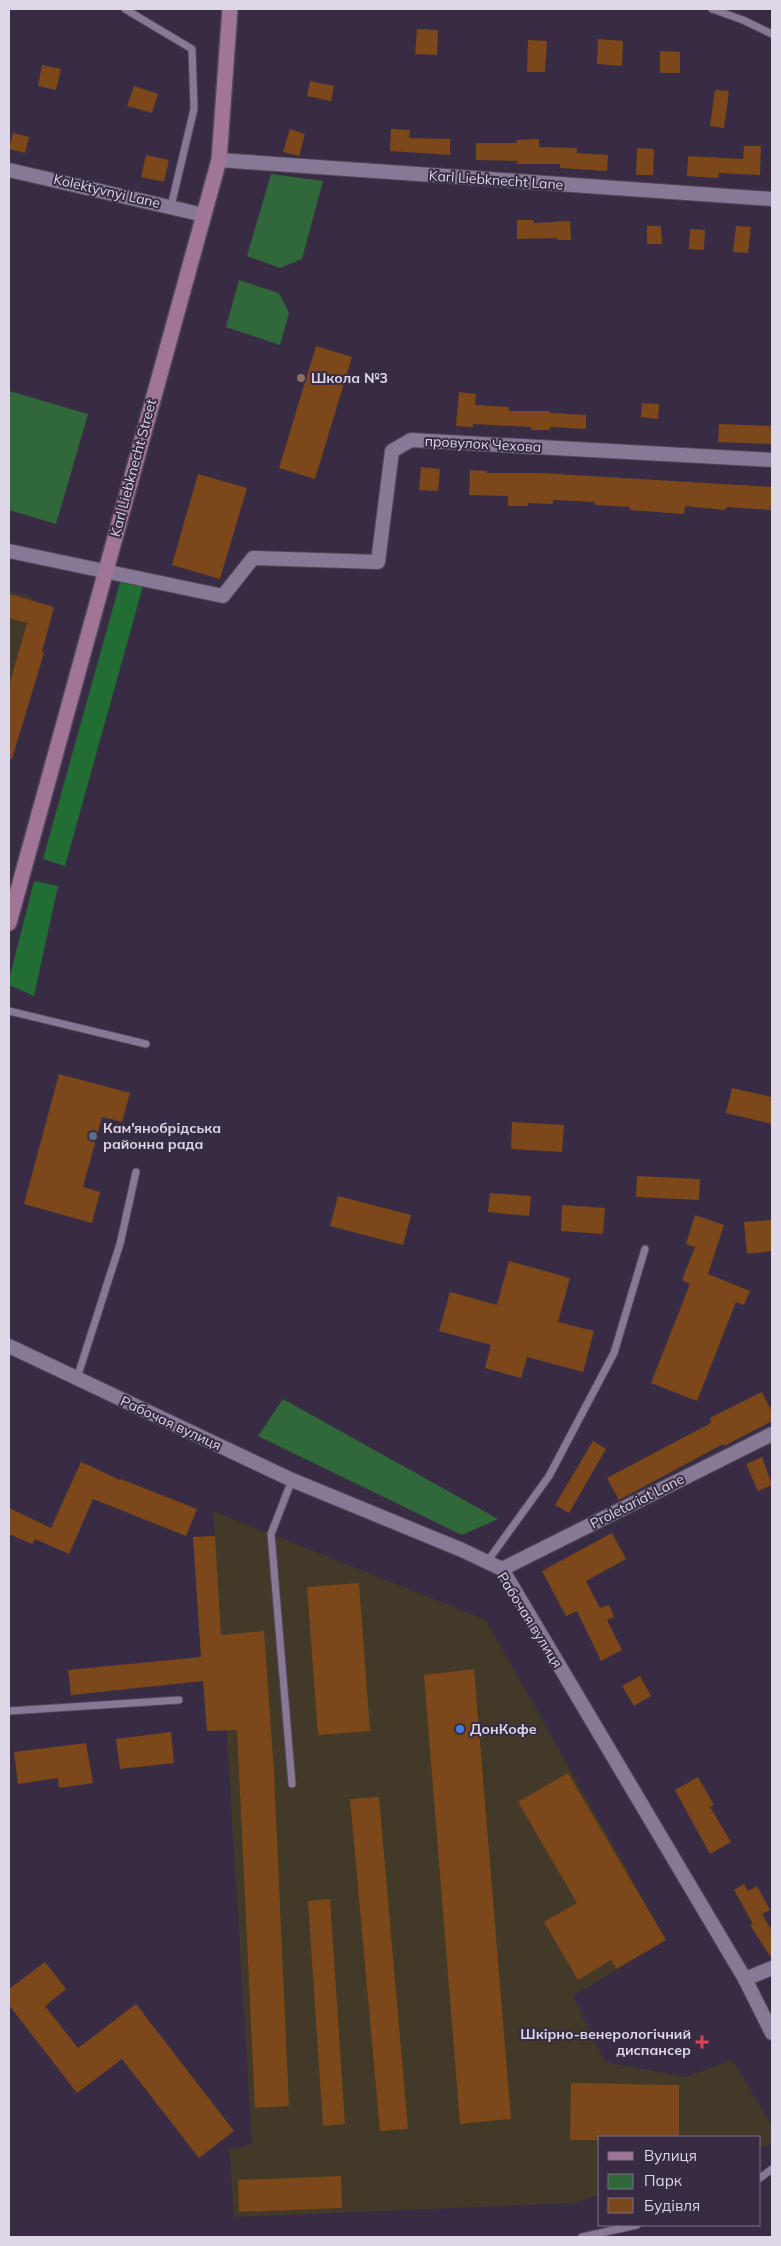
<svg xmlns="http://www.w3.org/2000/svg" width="781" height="2246" font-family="Mulish,sans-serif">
	<rect width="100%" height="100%" fill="#382c45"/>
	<g fill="#423928">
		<path d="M 9,591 L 33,598 L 9,686 Z"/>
		<path d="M 213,1511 L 486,1620 L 666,1940 L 573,1996 L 605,2062 L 686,2077 L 732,2060 L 772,2125 L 772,2144 L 760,2147 L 760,2137 L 600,2137 L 600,2195 L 574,2203 L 234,2217 L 229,2149 L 252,2144 Z"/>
	</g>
	<g fill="#30683a">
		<path d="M 271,174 L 323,181 L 302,259 L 280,268 L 247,256 Z"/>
		<path d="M 239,280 L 279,293 L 289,313 L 280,345 L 226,327 Z"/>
		<path d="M 9,391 L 88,414 L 56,524 L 9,510 Z"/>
		<path d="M 283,1399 L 498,1519 L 462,1535 L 258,1436 Z"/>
	</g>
	<g fill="#216d33">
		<path d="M 121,579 L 143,586 L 65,866 L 43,859 Z"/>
		<path d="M 34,881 L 58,886 L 34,996 L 9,985 L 9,980 Z"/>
	</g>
	<g fill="#7c4719">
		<path d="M 417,29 L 438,30 L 437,55 L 415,54 Z"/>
		<path d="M 598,39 L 623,41 L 622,66 L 597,64 Z"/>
		<path d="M 528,40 L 547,41 L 545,72 L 527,72 Z"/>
		<path d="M 660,51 L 680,52 L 680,73 L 660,73 Z"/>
		<path d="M 42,65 L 61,69 L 56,90 L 38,86 Z"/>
		<path d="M 310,81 L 334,86 L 331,101 L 307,96 Z"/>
		<path d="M 134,86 L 158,94 L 152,113 L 127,106 Z"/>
		<path d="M 715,90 L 729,91 L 724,128 L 710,126 Z"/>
		<path d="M 290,129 L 305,134 L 299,156 L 283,152 Z"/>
		<path d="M 391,129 L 410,130 L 409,138 L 450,139 L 450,155 L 390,151 Z"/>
		<path d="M 13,133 L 29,137 L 25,153 L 9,149 Z"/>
		<path d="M 539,139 L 539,147 L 577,148 L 577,153 L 608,155 L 607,171 L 560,168 L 560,164 L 517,164 L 517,161 L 476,160 L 476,143 L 517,143 L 517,140 Z"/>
		<path d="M 744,146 L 761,146 L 760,175 L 719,173 L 718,178 L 687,176 L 688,156 L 743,159 Z"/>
		<path d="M 637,148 L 654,149 L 653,175 L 636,175 Z"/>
		<path d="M 146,155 L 169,160 L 164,182 L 141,177 Z"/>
		<path d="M 517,220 L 534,220 L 534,223 L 570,221 L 571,240 L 557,240 L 557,238 L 517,239 Z"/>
		<path d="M 647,226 L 661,226 L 662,244 L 647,244 Z"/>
		<path d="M 736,226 L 751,227 L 748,253 L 733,252 Z"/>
		<path d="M 690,229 L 705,230 L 704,250 L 689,249 Z"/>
		<path d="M 316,346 L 352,357 L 315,479 L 279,468 Z"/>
		<path d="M 459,392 L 476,394 L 475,405 L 509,407 L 509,411 L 550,411 L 550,413 L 586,415 L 586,429 L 550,427 L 550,430 L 531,430 L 531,427 L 473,424 L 473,427 L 456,426 Z"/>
		<path d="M 642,403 L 659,404 L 658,419 L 641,417 Z"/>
		<path d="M 719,424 L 772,426 L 772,444 L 718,442 Z"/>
		<path d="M 421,467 L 440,469 L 438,491 L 419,490 Z"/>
		<path d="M 470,470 L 487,471 L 487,473 L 540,473 L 772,487 L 772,510 L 726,507 L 726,510 L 685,506 L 684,514 L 630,510 L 630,507 L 595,505 L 595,502 L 553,500 L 553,504 L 528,503 L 528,506 L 508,506 L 508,496 L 469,495 Z"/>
		<path d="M 198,474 L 247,488 L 220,579 L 172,565 Z"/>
		<path d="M 9,594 L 54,607 L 42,652 L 44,653 L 12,759 L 9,759 L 9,685 L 27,623 L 9,618 Z"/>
		<path d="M 59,1074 L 130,1093 L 122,1122 L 102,1117 L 83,1187 L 100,1192 L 92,1223 L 24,1204 Z"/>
		<path d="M 732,1088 L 772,1097 L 772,1124 L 726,1113 Z"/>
		<path d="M 512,1122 L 564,1125 L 562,1152 L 511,1149 Z"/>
		<path d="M 637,1176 L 700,1179 L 699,1200 L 636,1197 Z"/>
		<path d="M 490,1193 L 531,1196 L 529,1216 L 488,1212 Z"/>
		<path d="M 338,1196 L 411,1215 L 403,1245 L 330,1226 Z"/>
		<path d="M 562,1205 L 605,1208 L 603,1234 L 561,1231 Z"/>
		<path d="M 695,1215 L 724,1225 L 708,1274 L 750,1291 L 744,1305 L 736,1302 L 697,1401 L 651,1383 L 690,1284 L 682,1280 L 695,1247 L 686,1244 Z"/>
		<path d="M 772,1220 L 772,1251 L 747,1254 L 744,1222 Z"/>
		<path d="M 509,1261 L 570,1278 L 558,1322 L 594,1331 L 583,1372 L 527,1357 L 521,1378 L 485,1368 L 491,1345 L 439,1331 L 450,1292 L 497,1305 Z"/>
		<path d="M 762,1392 L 772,1412 L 772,1421 L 724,1446 L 723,1444 L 619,1500 L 607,1478 L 711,1423 L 710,1418 Z"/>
		<path d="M 593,1441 L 606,1449 L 569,1513 L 555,1505 Z"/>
		<path d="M 762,1457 L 772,1485 L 758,1491 L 746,1464 Z"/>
		<path d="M 81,1462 L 120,1480 L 121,1479 L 197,1509 L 186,1536 L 93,1499 L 69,1554 L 35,1539 L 32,1544 L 9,1534 L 9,1508 L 51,1528 Z"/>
		<path d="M 612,1533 L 626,1559 L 586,1581 L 600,1608 L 609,1605 L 614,1617 L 607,1620 L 622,1650 L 601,1661 L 577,1611 L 566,1616 L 542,1571 Z"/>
		<path d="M 215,1536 L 221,1635 L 264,1631 L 274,1772 L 289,2106 L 255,2108 L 237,1730 L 207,1731 L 203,1681 L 71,1695 L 68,1670 L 201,1657 L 193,1537 Z"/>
		<path d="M 359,1583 L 370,1731 L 318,1735 L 307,1587 Z"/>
		<path d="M 474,1669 L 511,2119 L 460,2124 L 424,1675 Z"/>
		<path d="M 640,1676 L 651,1696 L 634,1706 L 622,1686 Z"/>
		<path d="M 171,1732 L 174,1763 L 120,1769 L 116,1739 Z"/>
		<path d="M 86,1743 L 93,1783 L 59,1788 L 58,1778 L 18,1784 L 14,1752 Z"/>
		<path d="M 568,1773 L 666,1940 L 616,1969 L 611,1960 L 578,1980 L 544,1922 L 577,1903 L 518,1802 Z"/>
		<path d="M 698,1777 L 714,1805 L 710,1807 L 731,1842 L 710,1854 L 675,1790 Z"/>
		<path d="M 379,1797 L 408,2129 L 380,2131 L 350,1799 Z"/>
		<path d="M 744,1884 L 748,1891 L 757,1886 L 770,1910 L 762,1914 L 772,1931 L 772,1959 L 750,1925 L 753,1924 L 734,1890 Z"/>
		<path d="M 330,1899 L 345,2124 L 323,2126 L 308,1901 Z"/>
		<path d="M 45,1962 L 66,1989 L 45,2006 L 78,2048 L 136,2004 L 234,2131 L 199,2158 L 122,2059 L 77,2093 L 9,2005 L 9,1989 Z"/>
		<path d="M 571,2083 L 679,2085 L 679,2137 L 600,2137 L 600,2140 L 570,2140 Z"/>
		<path d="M 341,2176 L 342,2208 L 239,2212 L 238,2180 Z"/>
	</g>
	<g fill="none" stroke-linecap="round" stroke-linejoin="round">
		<g stroke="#51475b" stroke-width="9">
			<g id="lane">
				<path d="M 125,9 L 192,49 L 194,109 L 171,206"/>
				<path d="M 712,9 L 743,20 L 772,34"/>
				<path d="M 9,1011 L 146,1044"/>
				<path d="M 77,1378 L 120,1244 L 136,1172"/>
				<path d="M 292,1480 L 271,1534 L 292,1784"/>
				<path d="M 487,1562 L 549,1476 L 614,1353 L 645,1249"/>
				<path d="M 9,1711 L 179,1700"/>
				<path d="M 760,2178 L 772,2169"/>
				<path d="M 582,2237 L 637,2225"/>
			</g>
		</g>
		<g stroke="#51475b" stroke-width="16">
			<g id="street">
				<path d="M 219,160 L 772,199"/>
				<path d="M 9,170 L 204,215"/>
				<path d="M 9,551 L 223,596 L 253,558 L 378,562 L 392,451 L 411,440 L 772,460"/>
				<path d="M 9,1346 L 292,1480 L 462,1550 L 502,1569 L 745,1979 L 772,2033"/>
				<path d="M 502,1569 L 772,1434"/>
				<path d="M 745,1979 L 772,1968"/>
			</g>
		</g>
		<g stroke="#51475b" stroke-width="18">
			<path id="secondary" d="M 9,923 L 219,160 L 230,9"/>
		</g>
		<use href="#lane" stroke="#877996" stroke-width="7"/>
		<use href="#street" stroke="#877996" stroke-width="14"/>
		<use href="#secondary" stroke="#a17598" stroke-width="15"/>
	</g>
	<circle fill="#8d6e63" stroke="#382c45" stroke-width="2" cx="301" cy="378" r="5"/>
	<circle fill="#5c6f8a" stroke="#382c45" stroke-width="2" cx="93" cy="1136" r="5"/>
	<circle fill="#3f7fe0" stroke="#382c45" stroke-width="2" cx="460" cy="1729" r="5"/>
	<path fill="#e0444e" stroke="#382c45" stroke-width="2" d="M699.5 2034.5h5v5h5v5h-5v5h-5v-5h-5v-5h5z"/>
	<g text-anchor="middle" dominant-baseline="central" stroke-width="4" stroke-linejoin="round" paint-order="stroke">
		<g font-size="14" fill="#ded7e7" stroke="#382c45">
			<text transform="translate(496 180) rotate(4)">Karl Liebknecht Lane</text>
			<text transform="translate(107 191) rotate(13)">Kolektyvnyi Lane</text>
			<text transform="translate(483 444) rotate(3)">провулок Чехова</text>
			<text transform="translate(133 468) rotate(-75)">Karl Liebknecht Street</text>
			<text transform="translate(171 1423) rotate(25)">Рабочая вулиця</text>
			<text transform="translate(637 1501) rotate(-27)">Proletariat Lane</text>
			<text transform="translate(530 1620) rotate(58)">Рабочая вулиця</text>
		</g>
		<g font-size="14" font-weight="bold" fill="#ded7e7" stroke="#382c45" text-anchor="start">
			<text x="311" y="378">Школа №3</text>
			<text x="103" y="1128">Кам'янобрідська<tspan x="103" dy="16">районна рада</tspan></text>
			<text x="470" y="1729">ДонКофе</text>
			<text x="691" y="2034" text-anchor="end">Шкірно-венерологічний<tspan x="691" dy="16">диспансер</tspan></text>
		</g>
	</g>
	<rect width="781" height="2246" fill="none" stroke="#ded7e7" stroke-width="20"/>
	<rect x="598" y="2136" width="162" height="90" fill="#382c45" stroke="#7a7086"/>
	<rect x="608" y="2152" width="25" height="8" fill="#a17598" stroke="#7a7086"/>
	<text x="644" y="2161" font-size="15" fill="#ded7e7">Вулиця</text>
	<rect x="608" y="2174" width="25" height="15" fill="#30683a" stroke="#7a7086"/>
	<text x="644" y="2186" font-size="15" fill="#ded7e7">Парк</text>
	<rect x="608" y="2198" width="25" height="15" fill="#7c4719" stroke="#7a7086"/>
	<text x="644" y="2211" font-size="15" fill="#ded7e7">Будівля</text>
</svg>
